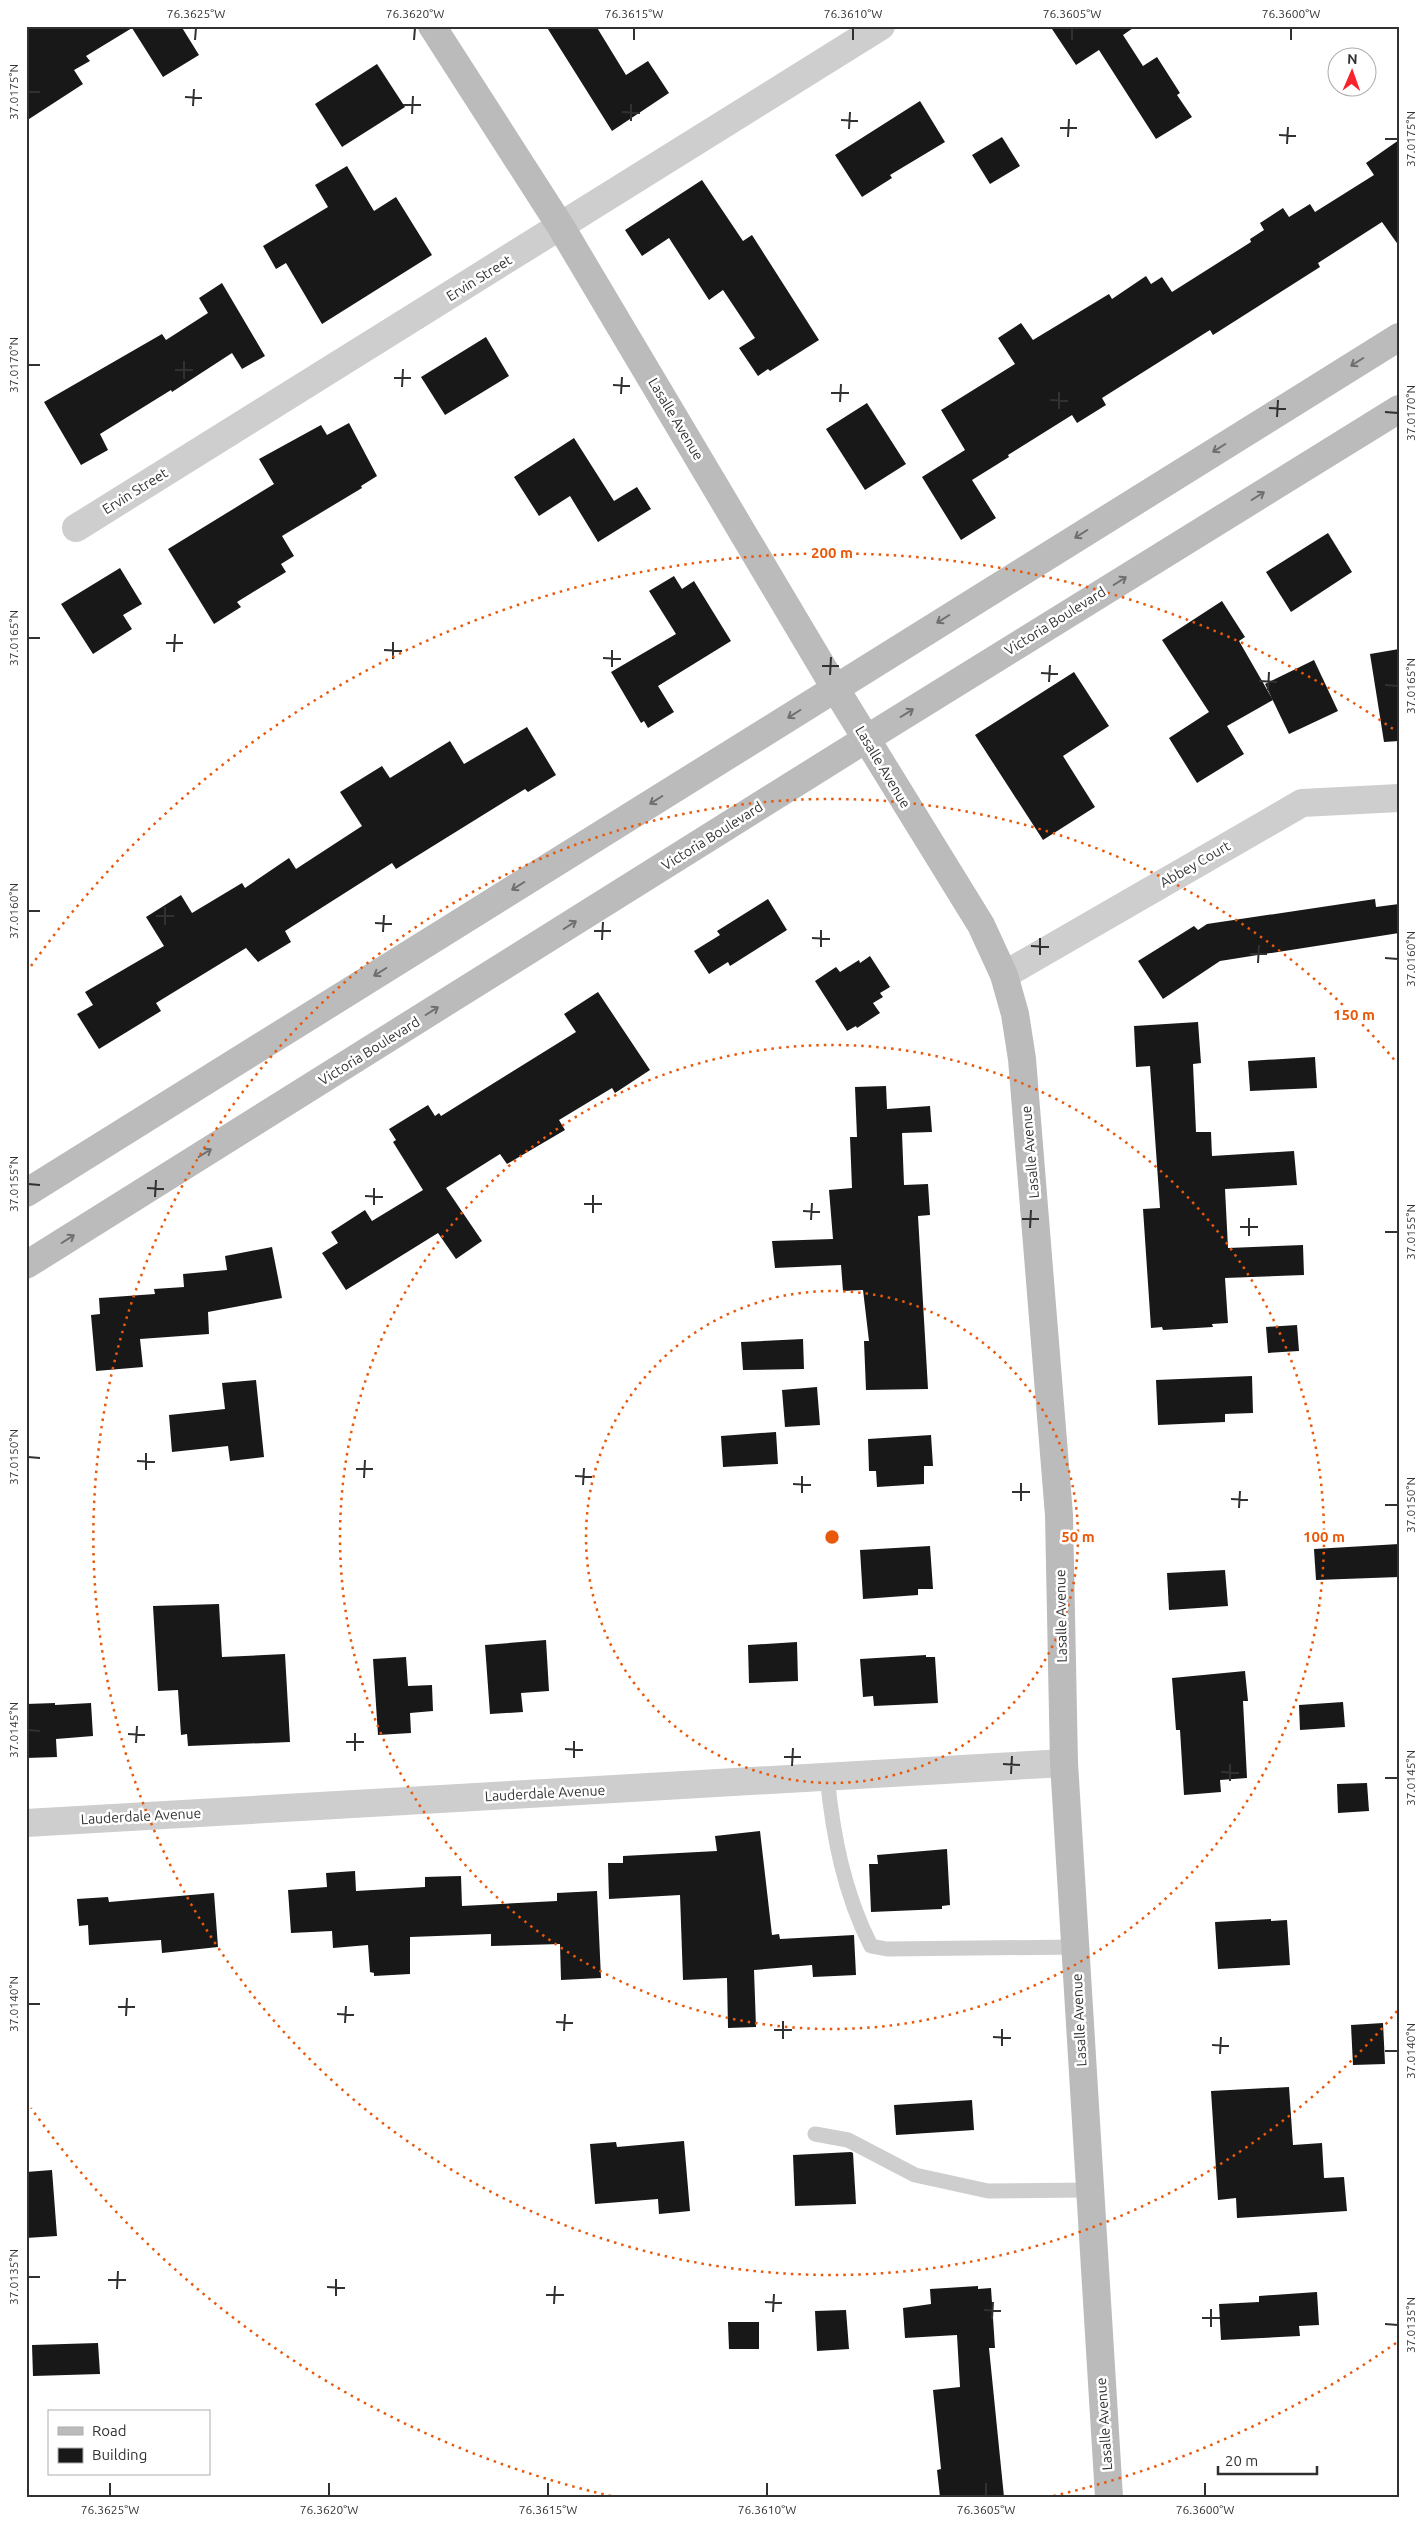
<svg xmlns="http://www.w3.org/2000/svg" width="1425" height="2523" font-family="Ubuntu,sans-serif">
	<rect width="100%" height="100%" fill="#fff"/>
	<g fill="#181818">
		<path d="M 26,26 L 181,26 L 199,55 L 163,77 L 132,28 L 86,56 L 90,61 L 74,70 L 83,84 L 26,121 Z"/>
		<path d="M 546,26 L 596,26 L 626,75 L 648,61 L 669,93 L 612,131 Z"/>
		<path d="M 1050,26 L 1136,26 L 1123,35 L 1143,66 L 1157,57 L 1180,93 L 1177,95 L 1192,117 L 1156,139 L 1099,50 L 1076,65 Z"/>
		<path d="M 377,64 L 405,107 L 342,147 L 315,104 Z"/>
		<path d="M 920,101 L 945,142 L 890,175 L 892,178 L 862,197 L 835,155 Z"/>
		<path d="M 1002,137 L 1020,166 L 990,184 L 972,155 Z"/>
		<path d="M 1399,140 L 1399,246 L 1382,222 L 1318,263 L 1320,267 L 1213,335 L 1210,330 L 1102,398 L 1106,405 L 1077,423 L 1072,415 L 1008,455 L 1009,457 L 972,480 L 996,518 L 961,540 L 922,477 L 965,450 L 941,410 L 1015,364 L 998,338 L 1021,323 L 1033,340 L 1109,294 L 1112,299 L 1146,276 L 1151,284 L 1162,277 L 1172,292 L 1251,242 L 1250,239 L 1264,230 L 1260,223 L 1283,208 L 1289,217 L 1310,204 L 1315,212 L 1374,175 L 1366,163 Z"/>
		<path d="M 347,166 L 374,211 L 396,197 L 432,255 L 322,324 L 286,263 L 276,269 L 263,246 L 328,207 L 315,185 Z"/>
		<path d="M 702,180 L 743,241 L 752,235 L 819,340 L 770,371 L 768,369 L 758,376 L 739,348 L 755,338 L 723,290 L 709,300 L 669,238 L 642,256 L 625,230 Z"/>
		<path d="M 222,283 L 265,356 L 242,369 L 232,353 L 172,392 L 171,390 L 100,434 L 108,450 L 81,465 L 44,402 L 162,334 L 166,340 L 208,313 L 199,298 Z"/>
		<path d="M 486,337 L 509,376 L 445,415 L 421,377 Z"/>
		<path d="M 867,403 L 906,464 L 865,490 L 826,429 Z"/>
		<path d="M 349,423 L 377,476 L 361,486 L 362,488 L 282,536 L 294,556 L 281,564 L 286,572 L 237,602 L 241,607 L 214,624 L 168,549 L 274,484 L 259,459 L 321,425 L 327,435 Z"/>
		<path d="M 574,438 L 614,501 L 637,487 L 651,509 L 598,542 L 570,496 L 539,516 L 514,477 Z"/>
		<path d="M 1328,533 L 1352,572 L 1291,612 L 1266,572 Z"/>
		<path d="M 120,568 L 142,604 L 123,615 L 132,629 L 93,654 L 61,604 Z"/>
		<path d="M 674,576 L 682,589 L 694,581 L 731,641 L 658,686 L 674,712 L 648,728 L 644,721 L 641,723 L 611,672 L 676,634 L 649,591 Z"/>
		<path d="M 1222,601 L 1245,637 L 1239,641 L 1273,700 L 1227,726 L 1244,754 L 1197,783 L 1169,738 L 1209,712 L 1162,640 Z"/>
		<path d="M 1399,649 L 1399,741 L 1384,742 L 1370,654 Z"/>
		<path d="M 1314,660 L 1338,711 L 1289,734 L 1265,684 Z"/>
		<path d="M 1074,672 L 1109,726 L 1063,756 L 1095,807 L 1043,840 L 975,735 Z"/>
		<path d="M 527,727 L 556,775 L 528,792 L 525,789 L 396,869 L 392,863 L 285,931 L 291,942 L 258,962 L 246,948 L 156,1003 L 161,1011 L 99,1049 L 77,1014 L 93,1005 L 85,992 L 164,946 L 146,917 L 181,895 L 192,913 L 242,883 L 245,888 L 289,858 L 296,869 L 362,826 L 340,792 L 382,766 L 390,778 L 450,741 L 464,764 Z"/>
		<path d="M 768,899 L 787,930 L 730,966 L 728,962 L 709,974 L 694,951 L 720,935 L 717,931 Z"/>
		<path d="M 1375,899 L 1376,907 L 1399,904 L 1399,933 L 1220,961 L 1163,999 L 1138,961 L 1194,926 L 1198,930 L 1207,924 Z"/>
		<path d="M 870,956 L 890,987 L 880,993 L 883,997 L 873,1003 L 880,1013 L 857,1028 L 856,1026 L 847,1031 L 815,981 L 836,967 L 840,972 L 859,960 L 860,963 Z"/>
		<path d="M 598,992 L 650,1070 L 615,1093 L 612,1088 L 559,1120 L 565,1130 L 507,1164 L 500,1154 L 446,1188 L 482,1241 L 456,1259 L 438,1233 L 346,1290 L 322,1253 L 338,1243 L 331,1232 L 365,1210 L 372,1221 L 423,1190 L 393,1142 L 396,1140 L 389,1129 L 428,1105 L 435,1116 L 439,1113 L 441,1116 L 576,1032 L 564,1014 Z"/>
		<path d="M 1198,1022 L 1201,1063 L 1193,1064 L 1196,1132 L 1211,1132 L 1212,1156 L 1294,1151 L 1297,1185 L 1225,1189 L 1228,1248 L 1303,1245 L 1304,1275 L 1225,1278 L 1228,1323 L 1212,1324 L 1213,1327 L 1163,1330 L 1162,1327 L 1151,1328 L 1143,1209 L 1160,1208 L 1150,1066 L 1136,1067 L 1134,1026 Z"/>
		<path d="M 1315,1057 L 1317,1088 L 1250,1091 L 1248,1061 Z"/>
		<path d="M 886,1086 L 887,1109 L 930,1106 L 932,1132 L 902,1133 L 904,1185 L 928,1184 L 930,1215 L 918,1216 L 928,1389 L 866,1390 L 864,1341 L 869,1341 L 863,1290 L 843,1291 L 841,1265 L 775,1268 L 772,1241 L 833,1239 L 829,1190 L 852,1188 L 850,1137 L 857,1137 L 855,1087 Z"/>
		<path d="M 272,1247 L 282,1298 L 208,1312 L 209,1334 L 140,1339 L 143,1367 L 96,1371 L 91,1315 L 100,1314 L 99,1298 L 155,1294 L 154,1289 L 184,1287 L 183,1274 L 227,1270 L 225,1256 Z"/>
		<path d="M 1297,1325 L 1299,1351 L 1268,1353 L 1266,1327 Z"/>
		<path d="M 803,1339 L 804,1369 L 743,1370 L 741,1342 Z"/>
		<path d="M 1252,1376 L 1253,1413 L 1225,1414 L 1225,1422 L 1158,1425 L 1156,1380 Z"/>
		<path d="M 256,1380 L 264,1457 L 230,1461 L 228,1446 L 172,1452 L 169,1415 L 225,1409 L 222,1383 Z"/>
		<path d="M 817,1387 L 820,1425 L 785,1427 L 782,1390 Z"/>
		<path d="M 776,1432 L 778,1464 L 723,1467 L 721,1436 Z"/>
		<path d="M 931,1435 L 933,1466 L 924,1466 L 924,1484 L 877,1487 L 876,1471 L 869,1471 L 868,1439 Z"/>
		<path d="M 1399,1544 L 1399,1577 L 1316,1580 L 1314,1549 Z"/>
		<path d="M 930,1546 L 933,1589 L 918,1589 L 918,1595 L 863,1599 L 860,1550 Z"/>
		<path d="M 1225,1570 L 1228,1606 L 1169,1610 L 1167,1573 Z"/>
		<path d="M 219,1604 L 222,1657 L 285,1654 L 290,1742 L 188,1746 L 187,1734 L 181,1735 L 178,1690 L 158,1691 L 153,1606 Z"/>
		<path d="M 546,1640 L 549,1691 L 521,1693 L 523,1712 L 490,1714 L 485,1645 Z"/>
		<path d="M 797,1642 L 798,1681 L 749,1683 L 748,1645 Z"/>
		<path d="M 926,1655 L 926,1657 L 935,1657 L 938,1703 L 874,1706 L 873,1696 L 863,1697 L 860,1659 Z"/>
		<path d="M 406,1657 L 408,1686 L 432,1685 L 433,1711 L 410,1713 L 411,1733 L 378,1735 L 373,1659 Z"/>
		<path d="M 1245,1671 L 1248,1701 L 1243,1701 L 1247,1778 L 1220,1780 L 1221,1792 L 1184,1795 L 1180,1730 L 1176,1730 L 1172,1678 Z"/>
		<path d="M 1343,1702 L 1345,1727 L 1300,1730 L 1299,1705 Z"/>
		<path d="M 55,1703 L 55,1705 L 91,1703 L 93,1736 L 56,1739 L 57,1757 L 26,1758 L 26,1704 Z"/>
		<path d="M 1367,1783 L 1369,1811 L 1338,1813 L 1337,1784 Z"/>
		<path d="M 760,1831 L 772,1935 L 779,1934 L 780,1939 L 854,1935 L 856,1975 L 813,1977 L 812,1965 L 754,1970 L 756,2027 L 728,2028 L 727,1978 L 683,1980 L 680,1895 L 609,1899 L 608,1863 L 623,1863 L 623,1856 L 717,1851 L 715,1836 Z"/>
		<path d="M 947,1849 L 950,1905 L 942,1906 L 942,1909 L 871,1912 L 869,1864 L 878,1864 L 877,1855 Z"/>
		<path d="M 355,1871 L 356,1891 L 425,1887 L 425,1877 L 461,1876 L 462,1906 L 557,1901 L 557,1893 L 597,1891 L 601,1978 L 561,1980 L 560,1944 L 491,1946 L 491,1934 L 410,1937 L 410,1974 L 374,1976 L 374,1973 L 370,1972 L 368,1945 L 333,1948 L 332,1931 L 291,1933 L 288,1890 L 327,1887 L 326,1873 Z"/>
		<path d="M 214,1893 L 218,1947 L 162,1953 L 161,1940 L 89,1945 L 88,1925 L 79,1926 L 77,1899 L 108,1897 L 109,1902 Z"/>
		<path d="M 1271,1919 L 1271,1921 L 1287,1920 L 1290,1965 L 1218,1969 L 1215,1922 Z"/>
		<path d="M 1383,2023 L 1385,2064 L 1353,2065 L 1351,2025 Z"/>
		<path d="M 1289,2087 L 1293,2145 L 1322,2143 L 1324,2178 L 1344,2177 L 1347,2211 L 1237,2218 L 1236,2198 L 1218,2200 L 1211,2091 Z"/>
		<path d="M 972,2100 L 974,2130 L 896,2135 L 894,2105 Z"/>
		<path d="M 684,2141 L 690,2211 L 659,2214 L 658,2199 L 595,2204 L 590,2144 L 616,2142 L 617,2147 Z"/>
		<path d="M 851,2152 L 853,2153 L 856,2204 L 795,2206 L 793,2155 Z"/>
		<path d="M 52,2170 L 57,2236 L 26,2238 L 26,2172 Z"/>
		<path d="M 978,2286 L 978,2289 L 991,2288 L 995,2348 L 989,2348 L 1004,2497 L 940,2497 L 937,2470 L 941,2469 L 933,2390 L 960,2387 L 957,2335 L 905,2338 L 903,2308 L 931,2304 L 930,2289 Z"/>
		<path d="M 1317,2292 L 1319,2325 L 1299,2326 L 1300,2336 L 1221,2340 L 1219,2304 L 1259,2302 L 1259,2296 Z"/>
		<path d="M 846,2310 L 849,2349 L 817,2351 L 815,2311 Z"/>
		<path d="M 728,2322 L 759,2322 L 759,2349 L 729,2349 Z"/>
		<path d="M 98,2343 L 100,2374 L 33,2376 L 32,2345 Z"/>
	</g>
	<g fill="none" stroke-linecap="round" stroke-linejoin="round">
		<g stroke="#cecece" stroke-width="15">
			<path d="M 827,1776 C 833,1836 844,1893 871,1946 L 887,1949 L 1075,1947"/>
			<path d="M 815,2134 L 848,2140 L 915,2175 L 988,2191 L 1089,2190"/>
		</g>
		<g stroke="#cecece" stroke-width="28">
			<path d="M 76,528 L 881,26"/>
			<path d="M 1004,975 L 1302,803 L 1399,798"/>
			<path d="M 26,1823 L 1064,1763"/>
		</g>
		<g stroke="#bbb" stroke-width="28">
			<path d="M 432,26 L 561,227 L 835,688 L 981,925 L 1004,975 L 1015,1014 L 1022,1059 L 1059,1515 L 1064,1763 L 1109,2497"/>
			<path d="M 26,1193 L 1399,337"/>
			<path d="M 26,1265 L 866,739 L 1399,409"/>
		</g>
	</g>
	<defs><path id="oneway-shaft" d="M-6 0H5M1.5-3L5.5 0L1.5 3" fill="none" stroke-width="1.6" stroke-linecap="round" stroke-linejoin="round" transform="scale(1.25)"/></defs>
	<g stroke="#6f6f6f">
		<use href="#oneway-shaft" transform="translate(1357 362) rotate(148)"/>
		<use href="#oneway-shaft" transform="translate(1219 448) rotate(148)"/>
		<use href="#oneway-shaft" transform="translate(1258 496) rotate(-32)"/>
		<use href="#oneway-shaft" transform="translate(1081 534) rotate(148)"/>
		<use href="#oneway-shaft" transform="translate(1120 581) rotate(-32)"/>
		<use href="#oneway-shaft" transform="translate(943 619) rotate(148)"/>
		<use href="#oneway-shaft" transform="translate(907 713) rotate(-32)"/>
		<use href="#oneway-shaft" transform="translate(794 714) rotate(148)"/>
		<use href="#oneway-shaft" transform="translate(656 800) rotate(148)"/>
		<use href="#oneway-shaft" transform="translate(518 886) rotate(148)"/>
		<use href="#oneway-shaft" transform="translate(570 925) rotate(-32)"/>
		<use href="#oneway-shaft" transform="translate(380 972) rotate(148)"/>
		<use href="#oneway-shaft" transform="translate(432 1011) rotate(-32)"/>
		<use href="#oneway-shaft" transform="translate(205 1153) rotate(-32)"/>
		<use href="#oneway-shaft" transform="translate(68 1239) rotate(-32)"/>
	</g>
	<path fill="none" stroke="#313131" stroke-width="2" d="M 195,40 L 196,28M 414,40 L 415,28M 634,40 L 634,28M 853,40 L 853,28M 1072,40 L 1072,28M 1291,40 L 1291,28M 28,92 L 40,92M 185,97 L 202,98M 403,105 L 421,105M 193,106 L 194,89M 622,112 L 640,113M 412,114 L 413,96M 841,120 L 858,121M 631,121 L 631,104M 1060,128 L 1077,128M 849,129 L 850,112M 1279,135 L 1296,136M 1068,137 L 1069,119M 1385,139 L 1398,139M 1287,144 L 1288,127M 28,365 L 40,365M 175,370 L 193,370M 394,378 L 411,378M 184,379 L 184,361M 613,385 L 630,386M 402,387 L 403,369M 831,393 L 849,393M 621,394 L 622,377M 1050,400 L 1068,401M 840,402 L 841,384M 1269,408 L 1286,409M 1059,409 L 1059,392M 1385,412 L 1398,413M 1277,417 L 1278,400M 28,638 L 40,638M 166,643 L 183,643M 384,650 L 402,651M 174,652 L 175,634M 603,658 L 621,659M 393,659 L 393,642M 822,666 L 839,666M 612,667 L 612,650M 1041,673 L 1058,674M 830,675 L 831,657M 1259,681 L 1277,682M 1049,682 L 1050,665M 1385,685 L 1398,686M 1268,690 L 1269,672M 28,911 L 40,911M 156,916 L 174,916M 375,923 L 392,924M 165,925 L 165,907M 594,931 L 611,931M 383,932 L 384,915M 812,938 L 830,939M 602,940 L 603,922M 1031,946 L 1049,947M 821,947 L 821,930M 1250,954 L 1267,954M 1040,955 L 1040,938M 1385,958 L 1398,959M 1258,963 L 1259,945M 28,1184 L 40,1185M 147,1188 L 164,1189M 365,1196 L 383,1197M 155,1197 L 156,1180M 584,1204 L 602,1204M 374,1205 L 374,1188M 803,1211 L 820,1212M 593,1213 L 593,1195M 1022,1219 L 1039,1219M 811,1220 L 812,1203M 1240,1227 L 1258,1227M 1030,1228 L 1031,1210M 1385,1232 L 1398,1232M 1249,1236 L 1249,1218M 28,1457 L 40,1458M 137,1461 L 155,1462M 356,1469 L 373,1469M 146,1470 L 146,1453M 575,1476 L 592,1477M 364,1478 L 365,1460M 793,1484 L 811,1485M 583,1485 L 584,1468M 1012,1492 L 1030,1492M 802,1493 L 802,1476M 1231,1499 L 1248,1500M 1021,1501 L 1021,1483M 1385,1505 L 1398,1505M 1239,1508 L 1240,1491M 28,1730 L 40,1731M 128,1734 L 145,1735M 346,1742 L 364,1742M 136,1743 L 137,1726M 565,1749 L 583,1750M 355,1751 L 355,1733M 784,1757 L 801,1757M 574,1758 L 574,1741M 1003,1764 L 1020,1765M 792,1766 L 793,1748M 1221,1772 L 1239,1773M 1011,1774 L 1012,1756M 1385,1778 L 1398,1778M 1230,1781 L 1230,1764M 28,2004 L 40,2004M 118,2007 L 135,2007M 337,2014 L 354,2015M 126,2016 L 127,1998M 556,2022 L 573,2023M 345,2023 L 346,2006M 774,2030 L 792,2030M 564,2031 L 565,2014M 993,2037 L 1011,2038M 783,2039 L 783,2021M 1212,2045 L 1229,2046M 1002,2046 L 1002,2029M 1385,2051 L 1398,2051M 1220,2054 L 1221,2037M 28,2277 L 40,2277M 108,2280 L 126,2280M 327,2287 L 345,2288M 117,2289 L 118,2271M 546,2295 L 564,2295M 336,2296 L 336,2279M 765,2302 L 782,2303M 554,2304 L 555,2286M 984,2310 L 1001,2311M 773,2312 L 774,2294M 1202,2318 L 1220,2318M 992,2319 L 993,2302M 1385,2324 L 1398,2325M 1211,2327 L 1211,2309M 110,2496 L 110,2483M 329,2496 L 329,2483M 548,2496 L 548,2483M 767,2496 L 767,2483M 986,2496 L 986,2483M 1205,2496 L 1205,2483"/>
	<g fill="none" stroke="#e8590c" stroke-width="2.5" stroke-dasharray="2.5 5">
		<circle cx="832" cy="1537" r="246"/>
		<circle cx="832" cy="1537" r="492"/>
		<path d="M1397 2011A738 738 0 1 1 1397 1063"/>
		<path d="M1396 2343A984 984 0 0 1 1053 2496M611 2496A984 984 0 0 1 31 2108M31 966A984 984 0 0 1 1396 731"/>
	</g>
	<g text-anchor="middle" dominant-baseline="central" stroke-width="5" stroke-linejoin="round" paint-order="stroke">
		<g font-size="14" fill="#313131" stroke="#fff">
			<text transform="translate(479 278) rotate(-32)">Ervin Street</text>
			<text transform="translate(676 419) rotate(59)">Lasalle Avenue</text>
			<text transform="translate(135 491) rotate(-32)">Ervin Street</text>
			<text transform="translate(1055 621) rotate(-32)">Victoria Boulevard</text>
			<text transform="translate(883 767) rotate(59)">Lasalle Avenue</text>
			<text transform="translate(712 836) rotate(-32)">Victoria Boulevard</text>
			<text transform="translate(1195 864) rotate(-30)">Abbey Court</text>
			<text transform="translate(369 1051) rotate(-32)">Victoria Boulevard</text>
			<text transform="translate(1030 1152) rotate(-95)">Lasalle Avenue</text>
			<text transform="translate(1061 1616) rotate(-91)">Lasalle Avenue</text>
			<text transform="translate(545 1793) rotate(-3)">Lauderdale Avenue</text>
			<text transform="translate(141 1816) rotate(-3)">Lauderdale Avenue</text>
			<text transform="translate(1079 2020) rotate(-93)">Lasalle Avenue</text>
			<text transform="translate(1104 2424) rotate(-94)">Lasalle Avenue</text>
		</g>
	</g>
	<circle cx="832" cy="1537" r="8" fill="#e8590c" stroke="#fff" stroke-width="2.5"/>
	<g font-size="15" text-anchor="middle" font-weight="bold" fill="#e8590c" stroke="#fff" stroke-width="5" stroke-linejoin="round" paint-order="stroke">
		<text x="832" y="558">200 m</text>
		<text x="1354" y="1020">150 m</text>
		<text x="1078" y="1542">50 m</text>
		<text x="1324" y="1542">100 m</text>
	</g>
	<rect width="1425" height="2523" fill="none" stroke="#ffffff" stroke-width="55"/>
	<rect x="48" y="2410" width="162" height="65" fill="#ffffff" stroke="#adadad"/>
	<rect x="58" y="2427" width="25" height="8" fill="#bbbbbb" stroke="#adadad"/>
	<text x="92" y="2436" font-size="15" fill="#313131">Road</text>
	<rect x="58" y="2448" width="25" height="15" fill="#181818" stroke="#adadad"/>
	<text x="92" y="2460" font-size="15" fill="#313131">Building</text>
	<g transform="translate(1352 72) rotate(2)"><circle r="24" fill="#ffffff" stroke="#adadad"/>
	<path d="M0-4L9 19L0 12L-9 19Z" fill="#f7242c"/>
	<text y="-8" font-size="14" font-weight="bold" text-anchor="middle" fill="#313131">N</text>
	</g>
	<path d="M1218 2466v8h99v-8" fill="none" stroke="#313131" stroke-width="2.5"/>
	<text x="1225" y="2466" font-size="15" fill="#313131" stroke="#ffffff" stroke-width="4" paint-order="stroke">20 m</text>
	<rect x="28" y="28" width="1370" height="2468" fill="none" stroke="#313131" stroke-width="2"/>
	<g font-size="12" text-anchor="middle" fill="#313131">
		<text x="196" y="18">76.3625°W</text>
		<text x="415" y="18">76.3620°W</text>
		<text x="634" y="18">76.3615°W</text>
		<text x="853" y="18">76.3610°W</text>
		<text x="1072" y="18">76.3605°W</text>
		<text x="1291" y="18">76.3600°W</text>
		<text transform="translate(14 92) rotate(-90)" y="4">37.0175°N</text>
		<text transform="translate(1411 139) rotate(-90)" y="4">37.0175°N</text>
		<text transform="translate(14 365) rotate(-90)" y="4">37.0170°N</text>
		<text transform="translate(1411 413) rotate(-90)" y="4">37.0170°N</text>
		<text transform="translate(14 638) rotate(-90)" y="4">37.0165°N</text>
		<text transform="translate(1411 686) rotate(-90)" y="4">37.0165°N</text>
		<text transform="translate(14 911) rotate(-90)" y="4">37.0160°N</text>
		<text transform="translate(1411 959) rotate(-90)" y="4">37.0160°N</text>
		<text transform="translate(14 1184) rotate(-90)" y="4">37.0155°N</text>
		<text transform="translate(1411 1232) rotate(-90)" y="4">37.0155°N</text>
		<text transform="translate(14 1457) rotate(-90)" y="4">37.0150°N</text>
		<text transform="translate(1411 1505) rotate(-90)" y="4">37.0150°N</text>
		<text transform="translate(14 1730) rotate(-90)" y="4">37.0145°N</text>
		<text transform="translate(1411 1778) rotate(-90)" y="4">37.0145°N</text>
		<text transform="translate(14 2004) rotate(-90)" y="4">37.0140°N</text>
		<text transform="translate(1411 2051) rotate(-90)" y="4">37.0140°N</text>
		<text transform="translate(14 2277) rotate(-90)" y="4">37.0135°N</text>
		<text transform="translate(1411 2325) rotate(-90)" y="4">37.0135°N</text>
		<text x="110" y="2514">76.3625°W</text>
		<text x="329" y="2514">76.3620°W</text>
		<text x="548" y="2514">76.3615°W</text>
		<text x="767" y="2514">76.3610°W</text>
		<text x="986" y="2514">76.3605°W</text>
		<text x="1205" y="2514">76.3600°W</text>
	</g>
</svg>
